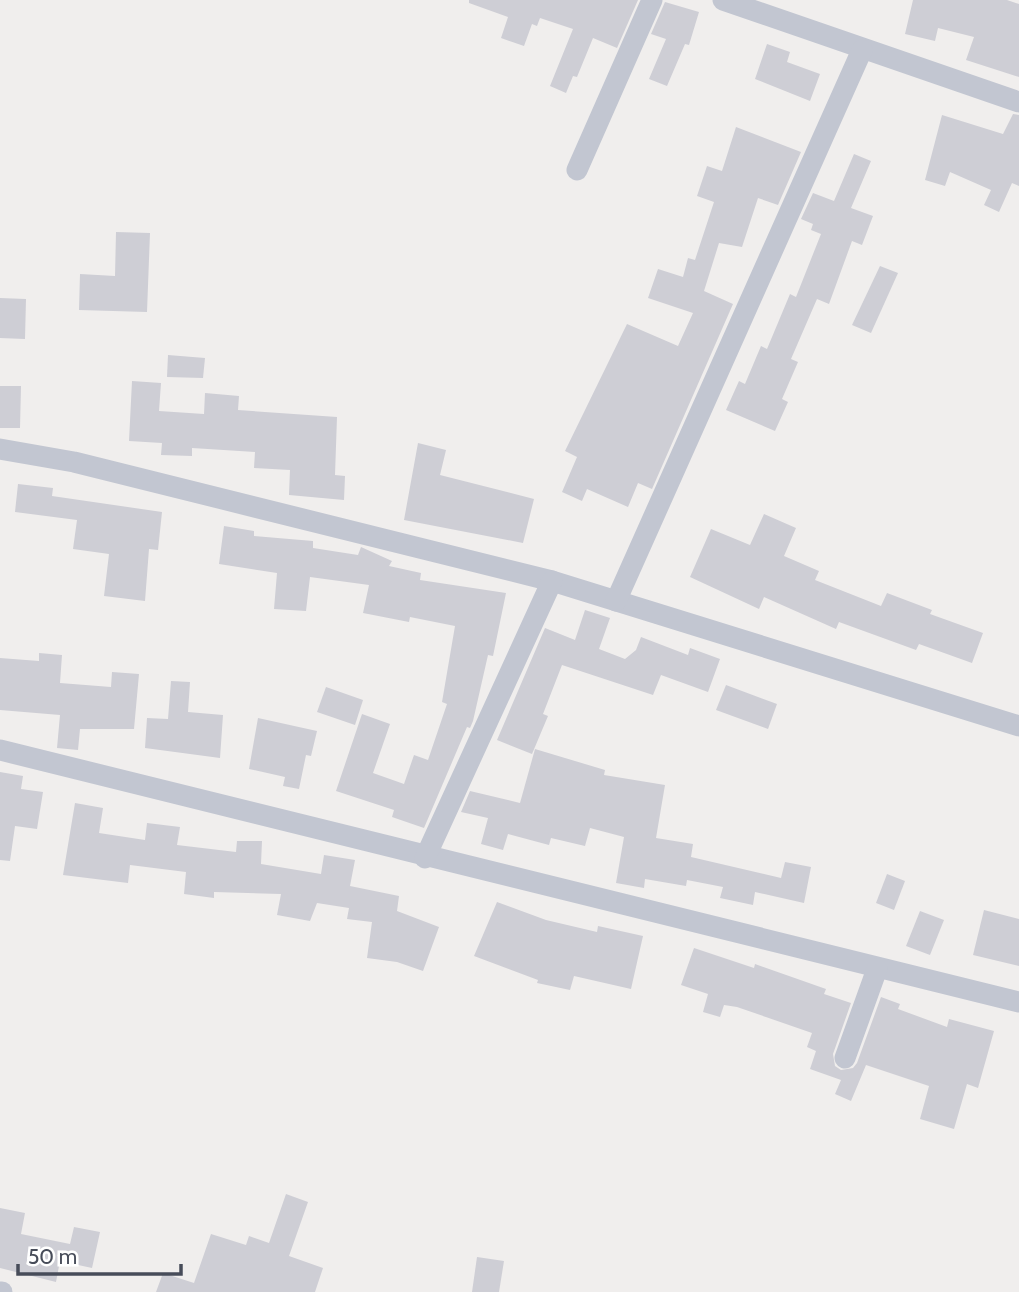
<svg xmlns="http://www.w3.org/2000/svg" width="1019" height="1292" font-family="Cabin,sans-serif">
	<rect width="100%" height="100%" fill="#f0eeed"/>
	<g fill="#ceced5">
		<path d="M 469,0 L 638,0 L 617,48 L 593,38 L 577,77 L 573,76 L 566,93 L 550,86 L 573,29 L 540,18 L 537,26 L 532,24 L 524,46 L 501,38 L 508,17 L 469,3 Z"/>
		<path d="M 913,0 L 1007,0 L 1019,4 L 1019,77 L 966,60 L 974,37 L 938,28 L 935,41 L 905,34 Z"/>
		<path d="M 665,2 L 699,12 L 689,45 L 685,44 L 667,86 L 649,79 L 666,39 L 651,34 Z"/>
		<path d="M 767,44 L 790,52 L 787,62 L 820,74 L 810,101 L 755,79 Z"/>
		<path d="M 1013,114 L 1019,115 L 1019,186 L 1012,183 L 999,212 L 984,205 L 991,190 L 950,172 L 945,186 L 925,180 L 942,115 L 1003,134 Z"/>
		<path d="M 736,127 L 801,152 L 778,205 L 758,198 L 742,247 L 719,243 L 704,291 L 733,304 L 652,489 L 638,483 L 628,507 L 587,489 L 582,501 L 562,492 L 577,457 L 565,451 L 627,324 L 678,346 L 693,313 L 648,298 L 658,269 L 683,277 L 688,258 L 695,260 L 714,202 L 697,196 L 707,166 L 722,171 Z"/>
		<path d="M 854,154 L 871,161 L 851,208 L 873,216 L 862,245 L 852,241 L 829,304 L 817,299 L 791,359 L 798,362 L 782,399 L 788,402 L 775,431 L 726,410 L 739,381 L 745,384 L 761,346 L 767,349 L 790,294 L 796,297 L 821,234 L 811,230 L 813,224 L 801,219 L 813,193 L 834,201 Z"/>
		<path d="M 116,232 L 150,233 L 147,312 L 79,310 L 80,274 L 115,276 Z"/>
		<path d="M 880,266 L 898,273 L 871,333 L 852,325 Z"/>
		<path d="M 0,298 L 26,299 L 25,339 L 0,338 Z"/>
		<path d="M 168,355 L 205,358 L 203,378 L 167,377 Z"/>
		<path d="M 132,381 L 161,383 L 159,411 L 204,414 L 205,393 L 239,396 L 238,410 L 337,417 L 335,475 L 345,476 L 344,500 L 289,495 L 290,470 L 254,468 L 255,452 L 192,448 L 192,456 L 161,455 L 162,443 L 129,441 Z"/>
		<path d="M 0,386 L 21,386 L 20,428 L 0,428 Z"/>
		<path d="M 418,443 L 446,450 L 440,475 L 534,499 L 523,543 L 404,520 Z"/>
		<path d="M 18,484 L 53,488 L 52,496 L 162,512 L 158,550 L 149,549 L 145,601 L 104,596 L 109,554 L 73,549 L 77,520 L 15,512 Z"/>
		<path d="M 764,514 L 796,528 L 784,556 L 819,571 L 815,580 L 881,606 L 887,593 L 932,610 L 930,614 L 983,633 L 972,663 L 919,644 L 916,650 L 839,622 L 836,629 L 764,597 L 759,609 L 690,577 L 711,529 L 750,545 Z"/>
		<path d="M 224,526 L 254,531 L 254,536 L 313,541 L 313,548 L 358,555 L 361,547 L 392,561 L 389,566 L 421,573 L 420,580 L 506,593 L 493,656 L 488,655 L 473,721 L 470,728 L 467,727 L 424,828 L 392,817 L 394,810 L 336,791 L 362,714 L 390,724 L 373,773 L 404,784 L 414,755 L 428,760 L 447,704 L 442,702 L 455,626 L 410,617 L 409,622 L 363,613 L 369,585 L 310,577 L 306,611 L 274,609 L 277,573 L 219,564 Z"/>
		<path d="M 585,610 L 610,618 L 599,649 L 625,659 L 636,650 L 641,637 L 688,655 L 690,648 L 720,659 L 708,692 L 661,675 L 653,695 L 562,665 L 543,714 L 548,716 L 532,754 L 497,740 L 545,628 L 575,640 Z"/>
		<path d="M 39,653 L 62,655 L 60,683 L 111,687 L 112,672 L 139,674 L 134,729 L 80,729 L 78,750 L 57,748 L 60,715 L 0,710 L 0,658 L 39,661 Z"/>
		<path d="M 171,681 L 190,682 L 188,712 L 223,715 L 220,758 L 145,748 L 147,718 L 168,719 Z"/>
		<path d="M 726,685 L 777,704 L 768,729 L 716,710 Z"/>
		<path d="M 326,687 L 363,700 L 355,725 L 317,712 Z"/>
		<path d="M 258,718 L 317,731 L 311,756 L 306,755 L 299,789 L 283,786 L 285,777 L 249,769 Z"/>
		<path d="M 535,749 L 605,770 L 604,775 L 665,785 L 656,838 L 693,844 L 691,857 L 781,878 L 785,862 L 811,867 L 804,903 L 755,892 L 753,905 L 720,898 L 723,887 L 687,880 L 686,886 L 645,879 L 644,888 L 616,883 L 624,837 L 590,828 L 585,846 L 551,838 L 549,845 L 508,834 L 503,850 L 481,844 L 488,818 L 461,812 L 470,791 L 520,803 Z"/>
		<path d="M 0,772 L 23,776 L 21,789 L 43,792 L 37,829 L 15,826 L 10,861 L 0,860 Z"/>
		<path d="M 75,803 L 103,808 L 99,833 L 145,840 L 147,823 L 180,827 L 177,845 L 236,852 L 237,841 L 262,841 L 261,864 L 321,874 L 324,855 L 355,860 L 350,886 L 399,896 L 397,911 L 439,927 L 423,971 L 397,962 L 367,958 L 372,922 L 347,919 L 349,908 L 317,903 L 310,921 L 277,915 L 281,894 L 214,892 L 214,898 L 184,894 L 186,872 L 130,865 L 128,883 L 63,875 Z"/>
		<path d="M 887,874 L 905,881 L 894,910 L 876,903 Z"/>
		<path d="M 497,902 L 546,920 L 597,932 L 598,926 L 643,936 L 631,989 L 574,976 L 570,990 L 537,983 L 538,980 L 474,956 Z"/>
		<path d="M 984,910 L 1019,919 L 1019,966 L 973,955 Z"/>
		<path d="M 920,911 L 944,920 L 930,955 L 906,946 Z"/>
		<path d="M 694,948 L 754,968 L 755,964 L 826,989 L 824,994 L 851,1003 L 833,1054 L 835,1066 L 841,1070 L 853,1068 L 857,1063 L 881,997 L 900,1004 L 898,1009 L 947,1027 L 949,1019 L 994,1031 L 978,1088 L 967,1084 L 954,1129 L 920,1119 L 929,1086 L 866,1065 L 851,1101 L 835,1094 L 841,1080 L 810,1069 L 816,1051 L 807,1047 L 812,1033 L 737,1007 L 724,1005 L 720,1017 L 703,1012 L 708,994 L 681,985 Z"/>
		<path d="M 286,1194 L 308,1202 L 289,1256 L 323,1268 L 315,1292 L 156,1292 L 163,1273 L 194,1283 L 211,1234 L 246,1245 L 249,1236 L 269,1243 Z"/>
		<path d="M 0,1208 L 25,1213 L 21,1234 L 70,1244 L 74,1227 L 100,1232 L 92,1268 L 60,1261 L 56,1282 L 0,1268 Z"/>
		<path d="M 477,1257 L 504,1261 L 499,1292 L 472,1292 Z"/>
	</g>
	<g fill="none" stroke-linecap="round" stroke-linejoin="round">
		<g stroke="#c2c6d1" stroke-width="21">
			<path d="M 723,0 L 1019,102"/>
			<path d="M 577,170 L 652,0"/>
			<path d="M 0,449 L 74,462 L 552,581 L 1019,726"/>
			<path d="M 616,601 L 862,50"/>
			<path d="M 0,750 L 1019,1002"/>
			<path d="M 425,858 L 552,581"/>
			<path d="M 845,1058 L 877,969"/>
			<path d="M 0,1292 L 2,1292"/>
		</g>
	</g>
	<path d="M18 1264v10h163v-10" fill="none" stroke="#474c59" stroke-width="3.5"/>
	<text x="28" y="1264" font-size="21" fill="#474c59" stroke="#ffffff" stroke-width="5" paint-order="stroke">50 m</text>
</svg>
